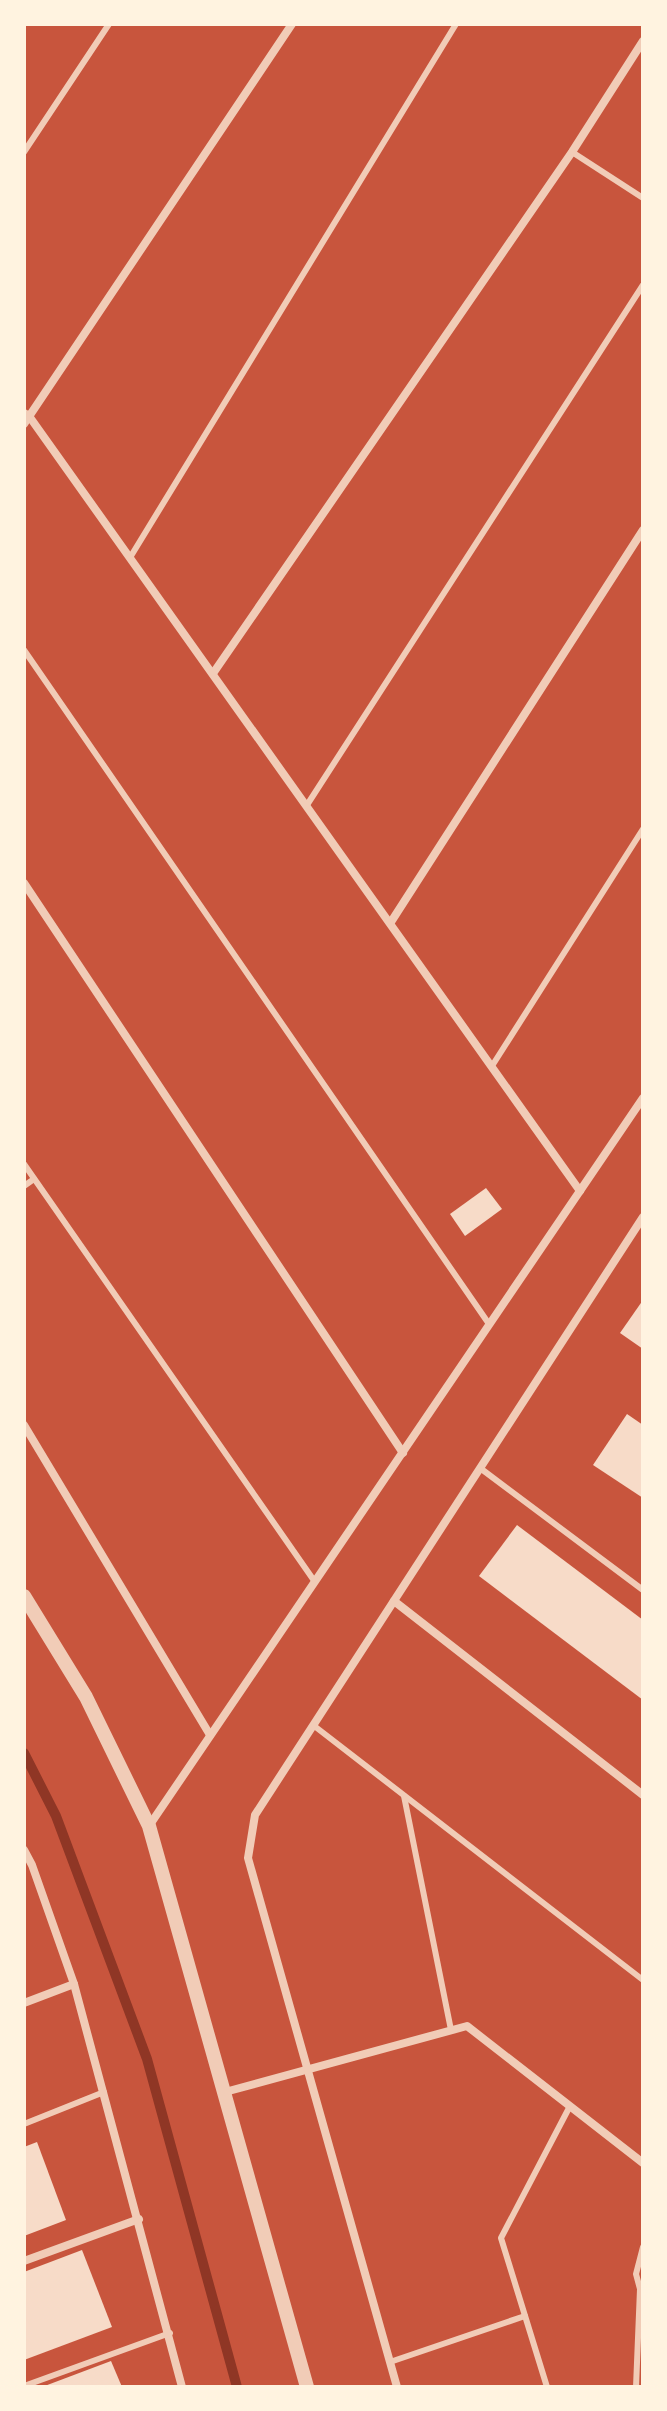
<svg xmlns="http://www.w3.org/2000/svg" width="667" height="2411" font-family="Signika,sans-serif">
	<rect width="100%" height="100%" fill="#c8553d"/>
	<g fill="none" stroke-linecap="round" stroke-linejoin="round">
		<path stroke="#8f3625" stroke-width="10" d="M 24,1753 L 56,1816 L 147,2059 L 237,2387"/>
	</g>
	<g fill="#f7dbc8">
		<path d="M 486,1188 L 502,1209 L 465,1236 L 450,1214 Z"/>
		<path d="M 643,1300 L 643,1349 L 620,1333 Z"/>
		<path d="M 627,1414 L 643,1425 L 643,1498 L 593,1465 Z"/>
		<path d="M 517,1525 L 643,1620 L 643,1700 L 479,1576 Z"/>
		<path d="M 37,2142 L 66,2220 L 24,2236 L 24,2147 Z"/>
		<path d="M 82,2250 L 112,2327 L 24,2360 L 24,2272 Z"/>
		<path d="M 111,2361 L 122,2387 L 42,2387 Z"/>
	</g>
	<g fill="none" stroke-linecap="round" stroke-linejoin="round">
		<g stroke="#f1ccb7" stroke-width="6">
			<path d="M 24,152 L 109,24"/>
			<path d="M 572,152 L 643,198"/>
			<path d="M 131,556 L 456,24"/>
			<path d="M 24,650 L 489,1324"/>
			<path d="M 307,805 L 643,285"/>
			<path d="M 492,1066 L 643,829"/>
			<path d="M 24,1164 L 315,1582"/>
			<path d="M 24,1186 L 34,1179"/>
			<path d="M 480,1468 L 643,1590"/>
			<path d="M 313,1725 L 643,1980"/>
			<path d="M 404,1796 L 451,2030"/>
			<path d="M 24,2124 L 104,2092"/>
			<path d="M 390,2362 L 525,2316"/>
			<path d="M 24,2386 L 170,2333"/>
			<path d="M 547,2387 L 501,2238 L 570,2106"/>
			<path d="M 636,2387 L 640,2289 L 636,2274 L 643,2247"/>
		</g>
		<g stroke="#f1ccb7" stroke-width="8">
			<path d="M 24,413 L 29,416 L 580,1191"/>
			<path d="M 24,424 L 292,24"/>
			<path d="M 214,672 L 572,152 L 643,41"/>
			<path d="M 24,883 L 403,1453"/>
			<path d="M 391,922 L 643,530"/>
			<path d="M 24,1425 L 210,1735"/>
			<path d="M 394,1601 L 643,1795"/>
			<path d="M 149,1826 L 643,1098"/>
			<path d="M 24,1850 L 32,1865 L 74,1984 L 182,2387"/>
			<path d="M 24,2003 L 74,1984"/>
			<path d="M 225,2092 L 467,2026 L 643,2163"/>
			<path d="M 24,2261 L 139,2219"/>
			<path d="M 397,2387 L 248,1858 L 255,1815 L 643,1217"/>
		</g>
		<path stroke="#f1ccb7" stroke-width="14" d="M 24,1596 L 86,1697 L 149,1826 L 307,2387"/>
	</g>
	<rect width="667" height="2411" fill="none" stroke="#fff3e0" stroke-width="52"/>
</svg>
